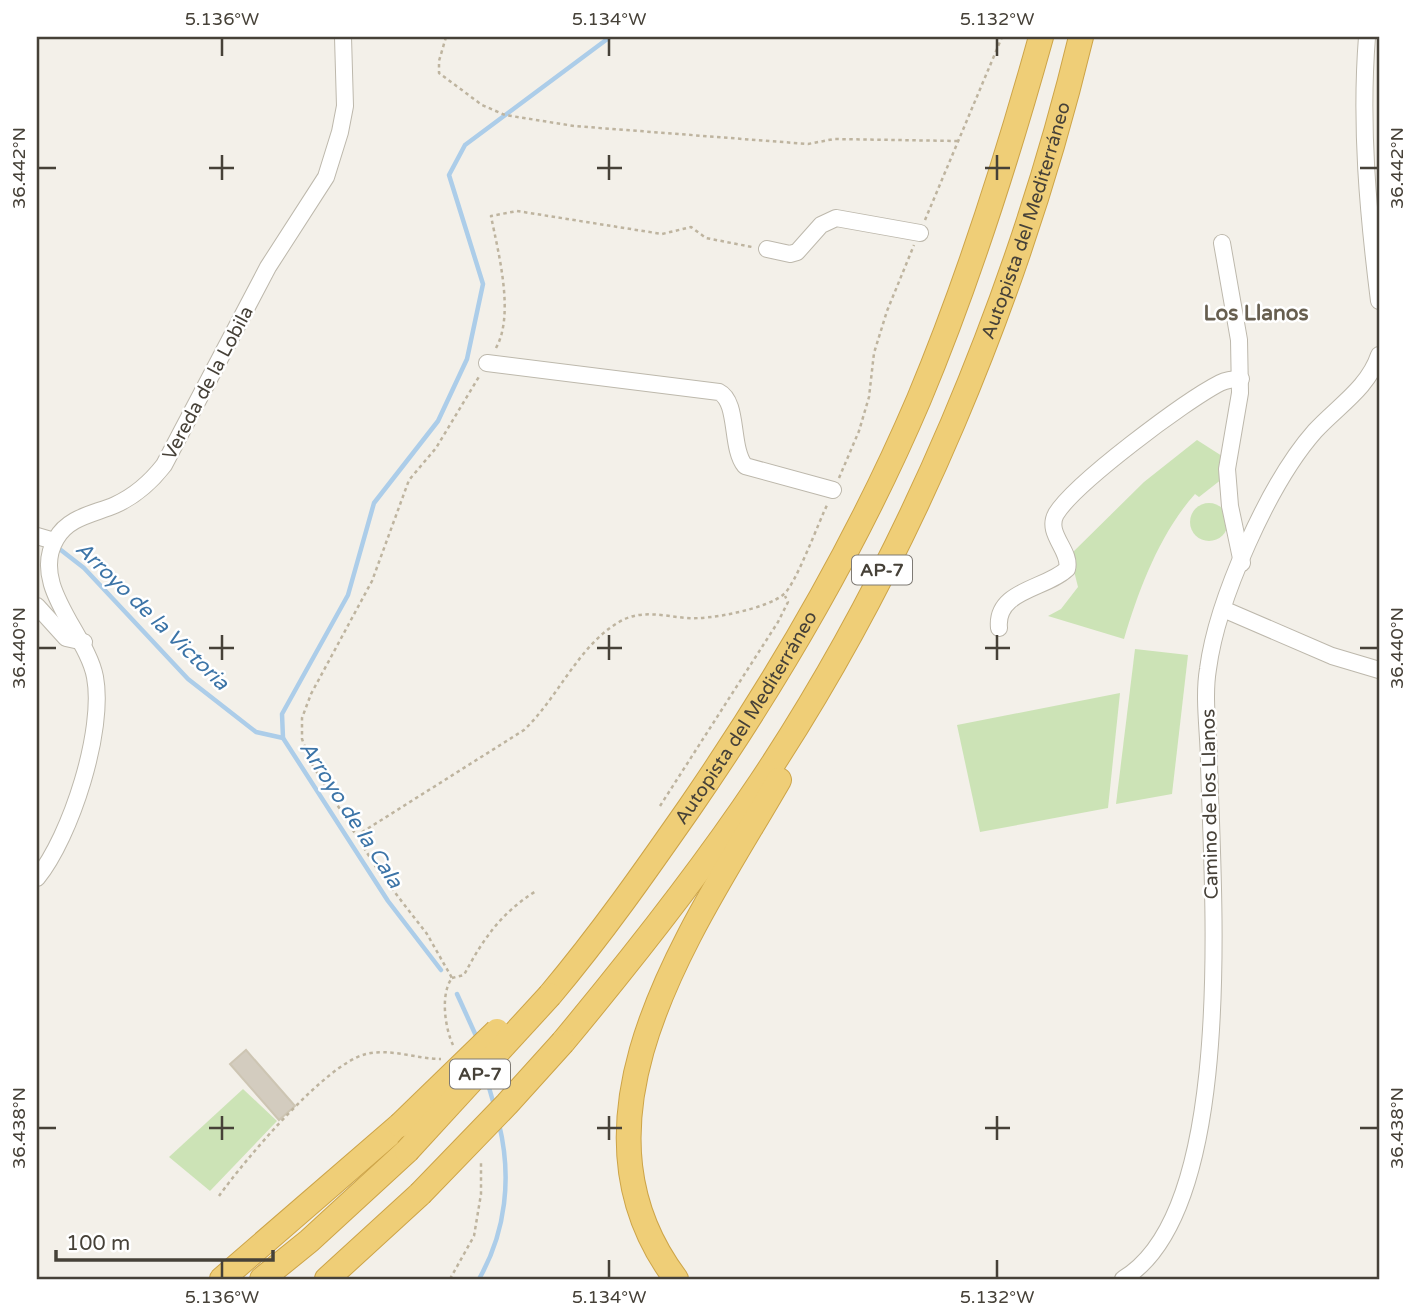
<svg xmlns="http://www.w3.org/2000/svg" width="1416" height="1316" font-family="'Varela Round',sans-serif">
	<rect width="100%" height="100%" fill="#f3f0e9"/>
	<g fill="#cce3b6">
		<path d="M 1197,440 L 1222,456 L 1222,479 L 1199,497 L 1195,494 C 1160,533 1139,589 1124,639 L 1048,616 L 1061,609 L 1078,587 L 1070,555 L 1144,482 Z"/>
		<circle cx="1209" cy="522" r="19"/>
		<path d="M 1135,649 L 1188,655 L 1172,794 L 1116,804 Z"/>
		<path d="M 1120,693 L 1108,808 L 980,832 L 957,725 Z"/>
		<path d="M 243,1089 L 277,1121 L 210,1191 L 169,1157 Z"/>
	</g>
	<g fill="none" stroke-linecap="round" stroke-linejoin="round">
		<g stroke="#accde9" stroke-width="4.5">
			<path d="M 57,547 L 84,568 L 188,679 L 256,732 L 283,738"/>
			<path d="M 441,970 L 388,901 L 283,738 L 282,714 L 348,595 L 374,503 L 438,421 L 467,359 L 483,284 L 449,175 L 465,145 L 610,37"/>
			<path d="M 457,994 L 477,1038"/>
			<path d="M 486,1077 L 494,1105"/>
			<path d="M 479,1279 C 506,1232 512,1177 499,1124"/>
		</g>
	</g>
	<path fill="#d3ccbf" stroke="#cdc5b3" stroke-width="2" d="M 246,1050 L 295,1106 L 279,1120 L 230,1064 Z"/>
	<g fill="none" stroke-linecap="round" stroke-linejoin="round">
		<g stroke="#bdb8ac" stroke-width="18">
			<g id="minor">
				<path d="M 1367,37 C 1360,125 1368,213 1379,301"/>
				<path d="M 1222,243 L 1239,340 L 1240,393 L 1227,469 L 1230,506 L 1242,563"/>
				<path d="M 767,249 L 790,254 L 797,252 L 821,225 L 836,218 L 920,233"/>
				<path d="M 487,363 L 719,392 C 739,402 730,448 745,466 L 833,490"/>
				<path d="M 37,536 L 54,541"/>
				<path d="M 37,606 L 66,638 L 84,642"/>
				<path d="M 1223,609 L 1332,656 L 1379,670"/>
				<path d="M 999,628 C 995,590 1046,589 1067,569 C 1072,551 1045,534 1056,514 C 1075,483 1185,401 1220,383 C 1226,380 1233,379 1241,379"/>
				<path d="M 37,878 C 71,836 105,730 95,677 C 87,634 29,585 56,539 C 68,517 94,514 115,505 C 135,496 150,483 164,465 L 268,267 L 326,177 L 340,132 L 345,106 L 343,37"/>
				<path d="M 1123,1279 C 1238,1210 1212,885 1209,764 C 1209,734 1203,699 1208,669 C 1217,600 1269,483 1315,431 C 1338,406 1368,388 1379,355"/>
			</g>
		</g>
		<g stroke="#cda448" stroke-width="26">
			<g id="highway">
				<path id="s1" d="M 550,995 C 602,933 644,873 690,807 C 778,679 858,542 919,399 C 968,282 1007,159 1041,37"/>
				<path id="s2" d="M 563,1042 C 632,959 701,872 761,782 C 908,561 1019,294 1081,37"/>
				<path d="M 222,1279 L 400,1125"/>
				<path d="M 262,1279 L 309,1241 L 407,1151"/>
				<path d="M 327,1279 L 420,1194"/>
				<path d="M 676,1279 C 554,1117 696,924 779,780"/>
			</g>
		</g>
		<g stroke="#beb49f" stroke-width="2.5" stroke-dasharray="3.5 3.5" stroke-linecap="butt">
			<path d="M 446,37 L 439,61 L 439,73 L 482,105 L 505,115 L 574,126 L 808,144 L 834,139 L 958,141"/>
			<path d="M 925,220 L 1002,37"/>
			<path d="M 496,348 C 515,314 498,252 491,216 L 517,211 L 662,234 L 691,227 L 706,238 L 752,247"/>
			<path d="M 839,478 L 859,431 L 869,397 L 874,353 L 887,311 L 914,245"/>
			<path d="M 660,806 L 778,622 L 788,602 L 785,596"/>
			<path d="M 356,836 L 524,730 C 558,698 578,646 619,622 C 641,609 663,616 687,618 C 709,620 767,609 784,594 C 796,584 819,521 828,503"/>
			<path d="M 452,978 L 464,975 C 483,939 501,913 536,891"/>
			<path d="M 453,1045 C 445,1028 440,994 452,978 L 427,934 L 379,872 L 310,761 L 302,739 L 302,718 L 311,694 L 372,581 L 409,480 L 436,448 L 480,375"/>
			<path d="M 219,1196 C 244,1161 325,1064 366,1054 C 390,1048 417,1059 441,1059"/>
			<path d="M 450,1279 L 474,1236 L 481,1194 L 481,1160"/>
		</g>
		<use href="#minor" stroke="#fff" stroke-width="16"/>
		<use href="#highway" stroke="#efce77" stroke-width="24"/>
		<g stroke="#cda448" stroke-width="26" stroke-linecap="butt">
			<g id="highway-bridge">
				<path d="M 400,1125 L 497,1031"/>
				<path d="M 407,1151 L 550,995"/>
				<path d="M 420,1194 L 507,1104 L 563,1042"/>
			</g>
		</g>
		<use href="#highway-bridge" stroke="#efce77" stroke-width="24"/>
	</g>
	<path fill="none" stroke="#464138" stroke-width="2.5" d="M 222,38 L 222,56M 609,38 L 609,56M 997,38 L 997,56M 222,155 L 222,180M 609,155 L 609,180M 997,155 L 997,180M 38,168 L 56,168M 209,168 L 234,168M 597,168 L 622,168M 985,168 L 1010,168M 1360,168 L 1378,168M 222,635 L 222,660M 609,635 L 609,660M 997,635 L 997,660M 38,648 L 56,648M 209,648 L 234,648M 597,648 L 622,648M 985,648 L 1010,648M 1360,648 L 1378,648M 222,1116 L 222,1140M 609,1116 L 609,1140M 997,1116 L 997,1140M 38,1128 L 56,1128M 209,1128 L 234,1128M 597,1128 L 622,1128M 985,1128 L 1010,1128M 1360,1128 L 1378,1128M 222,1260 L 222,1278M 609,1260 L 609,1278M 997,1260 L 997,1278"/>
	<g text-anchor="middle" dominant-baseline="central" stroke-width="5" stroke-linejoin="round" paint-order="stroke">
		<g fill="#fff" stroke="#7e7a74" stroke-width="2">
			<rect x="852" y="555.5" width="60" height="29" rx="5"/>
			<rect x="450" y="1059.5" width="60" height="29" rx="5"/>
		</g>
		<g font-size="18" font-weight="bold" fill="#464138">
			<text x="882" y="570">AP-7</text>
			<text x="480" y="1074">AP-7</text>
		</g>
		<g font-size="19" fill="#464138" stroke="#fff">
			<text stroke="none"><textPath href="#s2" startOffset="950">Autopista del Mediterráneo</textPath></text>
			<text transform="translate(208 383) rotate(-62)">Vereda de la Lobila</text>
			<text stroke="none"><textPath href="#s1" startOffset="340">Autopista del Mediterráneo</textPath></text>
			<text transform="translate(1210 804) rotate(-91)">Camino de los Llanos</text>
		</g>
		<g font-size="21" font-weight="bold" fill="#675f50" stroke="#fff">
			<text x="1256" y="313">Los Llanos</text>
		</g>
		<g font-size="21" font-style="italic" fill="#3c74a7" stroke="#fff">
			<text transform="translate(152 616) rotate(44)">Arroyo de la Victoria</text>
			<text transform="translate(351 815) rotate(57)">Arroyo de la Cala</text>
		</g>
	</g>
	<rect width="1416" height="1316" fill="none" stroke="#ffffff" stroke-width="77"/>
	<path d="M56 1250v10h217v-10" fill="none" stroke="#464138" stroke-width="3.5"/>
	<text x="66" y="1250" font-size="21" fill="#464138" stroke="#ffffff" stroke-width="5" paint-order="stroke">100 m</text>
	<rect x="38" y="38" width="1340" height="1240" fill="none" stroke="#464138" stroke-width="2.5"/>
	<g font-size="18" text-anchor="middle" fill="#464138">
		<text x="222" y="25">5.136°W</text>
		<text x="609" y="25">5.134°W</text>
		<text x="997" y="25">5.132°W</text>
		<text transform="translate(19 168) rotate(-90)" y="6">36.442°N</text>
		<text transform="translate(1397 168) rotate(-90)" y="6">36.442°N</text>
		<text transform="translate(19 648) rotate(-90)" y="6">36.440°N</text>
		<text transform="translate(1397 648) rotate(-90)" y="6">36.440°N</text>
		<text transform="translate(19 1128) rotate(-90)" y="6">36.438°N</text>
		<text transform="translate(1397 1128) rotate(-90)" y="6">36.438°N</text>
		<text x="222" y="1303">5.136°W</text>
		<text x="609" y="1303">5.134°W</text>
		<text x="997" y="1303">5.132°W</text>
	</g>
</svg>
